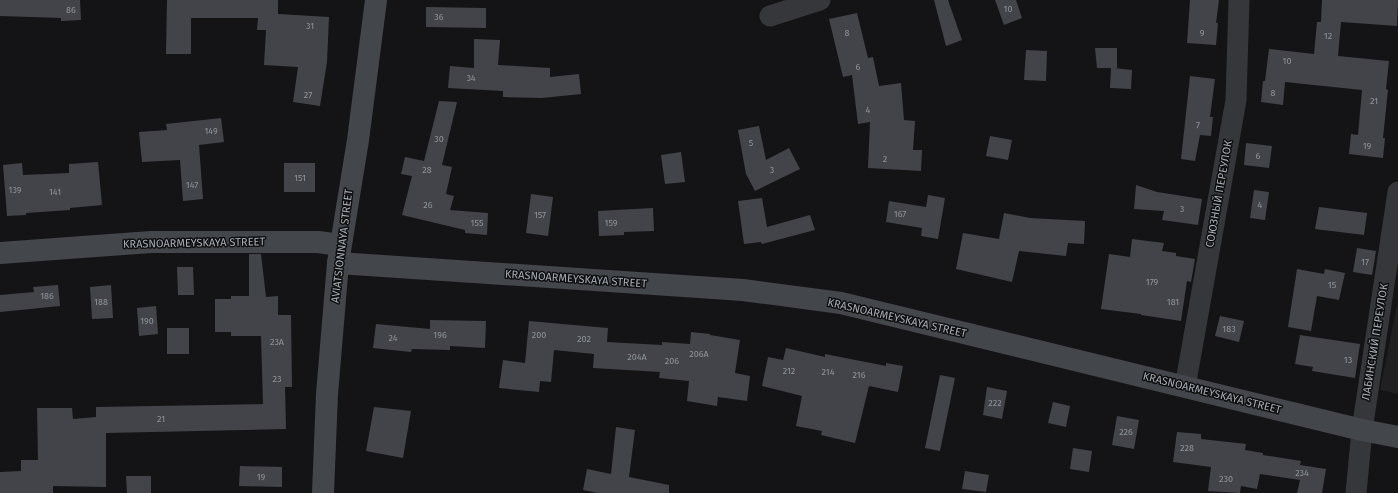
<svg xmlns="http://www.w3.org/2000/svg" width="1398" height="493" font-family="'Fira Sans',sans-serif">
	<rect width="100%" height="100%" fill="#141416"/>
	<path fill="#202022" d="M 1398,300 L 1398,394 L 1380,390 Z"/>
	<g fill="#434449">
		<path d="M 0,0 L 80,0 L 81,20 L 61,21 L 61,18 L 0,16 Z"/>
		<path d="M 167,0 L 278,0 L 278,14 L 329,17 L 327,62 L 320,106 L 293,102 L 298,67 L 264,65 L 266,30 L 257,30 L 258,18 L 191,18 L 191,54 L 166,54 Z"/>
		<path d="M 934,0 L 948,0 L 962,40 L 946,46 Z"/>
		<path d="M 995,0 L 1016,0 L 1022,18 L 1004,25 Z"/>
		<path d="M 1190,0 L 1219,0 L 1216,23 L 1218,23 L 1216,45 L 1187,43 Z"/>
		<path d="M 1322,0 L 1398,0 L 1397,26 L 1341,22 L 1338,56 L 1389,61 L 1386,89 L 1388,90 L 1383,138 L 1385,138 L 1383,158 L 1349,154 L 1351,134 L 1358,135 L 1362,90 L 1285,82 L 1283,105 L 1261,102 L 1263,81 L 1265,81 L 1269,49 L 1314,54 L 1317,22 L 1321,22 Z"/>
		<path d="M 426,7 L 486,8 L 486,28 L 426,27 Z"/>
		<path d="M 857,13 L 868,58 L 873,57 L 879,86 L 901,83 L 904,120 L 915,121 L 913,150 L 922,150 L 921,171 L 868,168 L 870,122 L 858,124 L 852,75 L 843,77 L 829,19 Z"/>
		<path d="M 474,39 L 500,40 L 498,65 L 550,68 L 550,77 L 579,74 L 581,94 L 542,98 L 503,97 L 503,91 L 448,88 L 450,66 L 474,68 Z"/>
		<path d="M 1095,48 L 1117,48 L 1117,68 L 1114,68 L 1132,70 L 1131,89 L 1110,88 L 1111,68 L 1097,68 Z"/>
		<path d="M 1026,50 L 1047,51 L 1046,81 L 1024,80 Z"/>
		<path d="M 1190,76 L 1215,79 L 1210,117 L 1213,117 L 1211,136 L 1200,135 L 1195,161 L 1181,159 Z"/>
		<path d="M 439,101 L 457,102 L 442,165 L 452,167 L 446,194 L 454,196 L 450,210 L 488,213 L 487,235 L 465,233 L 465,230 L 402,215 L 412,176 L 401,174 L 405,157 L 424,161 Z"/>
		<path d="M 221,118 L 224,142 L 199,145 L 203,199 L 183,201 L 180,160 L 142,162 L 139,132 L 167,130 L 166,124 Z"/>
		<path d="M 759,126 L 766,160 L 789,148 L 800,169 L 755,191 L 746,174 L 738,130 Z"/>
		<path d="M 990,136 L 1012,140 L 1008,160 L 986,156 Z"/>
		<path d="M 1246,143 L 1272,146 L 1269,168 L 1244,165 Z"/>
		<path d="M 681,152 L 685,182 L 665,184 L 661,155 Z"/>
		<path d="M 98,162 L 102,205 L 70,208 L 70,210 L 26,213 L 26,215 L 7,216 L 3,165 L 22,163 L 23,175 L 69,173 L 69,164 Z"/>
		<rect x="284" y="163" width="31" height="29"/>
		<path d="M 1136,185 L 1157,192 L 1202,199 L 1198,225 L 1162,220 L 1164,211 L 1134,209 Z"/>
		<path d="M 1254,190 L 1269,192 L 1265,220 L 1250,218 Z"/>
		<path d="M 531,194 L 553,197 L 548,236 L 526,233 Z"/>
		<path d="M 928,195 L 945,198 L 938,239 L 921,236 L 922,228 L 886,222 L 889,201 L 926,207 Z"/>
		<path d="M 762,198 L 767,227 L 810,215 L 815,230 L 762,244 L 761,242 L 744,244 L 738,201 Z"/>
		<path d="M 1319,207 L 1367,213 L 1364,235 L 1315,229 Z"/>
		<path d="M 653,208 L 654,231 L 624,232 L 624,235 L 599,236 L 598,211 Z"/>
		<path d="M 1004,213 L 1030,218 L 1085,221 L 1084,244 L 1068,243 L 1066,256 L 1019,251 L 1012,282 L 956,269 L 963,233 L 999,239 Z"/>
		<path d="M 1132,239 L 1164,243 L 1162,251 L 1176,253 L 1176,256 L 1195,259 L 1191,282 L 1187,281 L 1181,321 L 1141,315 L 1141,314 L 1101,309 L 1109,254 L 1130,257 Z"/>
		<path d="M 1357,248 L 1376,251 L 1372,275 L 1353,272 Z"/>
		<path d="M 249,254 L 261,254 L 266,297 L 278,296 L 278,315 L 291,315 L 292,387 L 285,387 L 286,429 L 106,433 L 106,487 L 53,486 L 53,493 L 0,493 L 0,472 L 21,471 L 21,460 L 38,460 L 37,408 L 72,408 L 73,419 L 96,417 L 96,407 L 263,404 L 261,336 L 231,336 L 231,332 L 215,332 L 215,299 L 231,299 L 231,296 L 249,296 Z"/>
		<path d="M 177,267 L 193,267 L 194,295 L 178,295 Z"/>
		<path d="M 1297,269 L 1324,274 L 1325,269 L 1345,273 L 1339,300 L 1317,296 L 1311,331 L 1288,327 Z"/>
		<path d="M 58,285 L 60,306 L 0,312 L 0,295 L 34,292 L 33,287 Z"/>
		<path d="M 111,285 L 113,318 L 92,319 L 90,287 Z"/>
		<path d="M 156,306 L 158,334 L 139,336 L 137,308 Z"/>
		<path d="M 1220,316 L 1244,321 L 1239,342 L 1215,336 Z"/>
		<path d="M 430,320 L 486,321 L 485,348 L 450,346 L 450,350 L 412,349 L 411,352 L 373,348 L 376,324 L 430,329 Z"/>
		<path d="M 529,321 L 608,328 L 607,342 L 662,345 L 662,342 L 690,344 L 691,332 L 710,334 L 710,335 L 740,340 L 735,373 L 750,376 L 747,401 L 718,397 L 717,406 L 687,401 L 689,381 L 659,378 L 660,372 L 593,368 L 594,354 L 554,350 L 551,382 L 540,381 L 539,392 L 499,388 L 503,360 L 525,363 Z"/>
		<rect x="167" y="328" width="22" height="26"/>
		<path d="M 1300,335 L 1360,344 L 1355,378 L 1312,371 L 1313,367 L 1295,364 Z"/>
		<path d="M 786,348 L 825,357 L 825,354 L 886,366 L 886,363 L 903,366 L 898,392 L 869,386 L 855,443 L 821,435 L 822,431 L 796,426 L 802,396 L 762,386 L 768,357 L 783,360 Z"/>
		<path d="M 940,375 L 955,378 L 940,451 L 925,448 Z"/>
		<path d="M 987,387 L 1007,391 L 1002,419 L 983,415 Z"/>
		<path d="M 1053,402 L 1070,406 L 1066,427 L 1048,423 Z"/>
		<path d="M 374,407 L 411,411 L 403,458 L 366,451 Z"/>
		<path d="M 1117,416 L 1139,420 L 1134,449 L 1112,445 Z"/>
		<path d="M 616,427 L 635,430 L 629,477 L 669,485 L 669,493 L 598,493 L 583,490 L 587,469 L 611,474 Z"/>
		<path d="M 1177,432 L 1201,434 L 1201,439 L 1246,444 L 1245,450 L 1263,453 L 1263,455 L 1301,461 L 1300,465 L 1326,469 L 1322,493 L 1297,493 L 1300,480 L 1260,474 L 1257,489 L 1241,486 L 1240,493 L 1208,491 L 1211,467 L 1173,462 Z"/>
		<path d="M 1073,448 L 1092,451 L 1089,472 L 1070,469 Z"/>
		<path d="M 240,466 L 282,467 L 282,487 L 239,486 Z"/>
		<path d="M 965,471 L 989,475 L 986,492 L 962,489 Z"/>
		<path d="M 126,476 L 151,476 L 151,493 L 127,493 Z"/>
	</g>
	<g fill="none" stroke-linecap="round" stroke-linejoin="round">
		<g stroke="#35373a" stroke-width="21">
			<path d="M 770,16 L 820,0"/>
			<path d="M 1185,387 L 1236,100 L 1239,0"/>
			<path d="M 1356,493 L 1362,430 L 1398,192"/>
		</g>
		<g stroke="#43464a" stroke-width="22">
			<path d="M 0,253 L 151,242 L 318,242 L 340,245"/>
			<path d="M 338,263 L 743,290 L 841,303 L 1362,430 L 1398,437"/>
			<path d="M 323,493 L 327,394 L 338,263 L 358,140 L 376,0"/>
		</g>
	</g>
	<g text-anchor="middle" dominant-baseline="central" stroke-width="3" stroke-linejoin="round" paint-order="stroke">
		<g font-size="9" fill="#8d939b">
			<text x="1008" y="9">10</text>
			<text x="71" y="10">86</text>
			<text x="439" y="17">36</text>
			<text x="310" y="26">31</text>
			<text x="847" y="33">8</text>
			<text x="1202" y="33">9</text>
			<text x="1328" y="36">12</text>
			<text x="1287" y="61">10</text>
			<text x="858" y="67">6</text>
			<text x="471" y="78">34</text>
			<text x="1273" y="93">8</text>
			<text x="308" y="95">27</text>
			<text x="1374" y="101">21</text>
			<text x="868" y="110">4</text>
			<text x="1198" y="125">7</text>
			<text x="211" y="131">149</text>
			<text x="439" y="139">30</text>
			<text x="751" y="143">5</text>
			<text x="1367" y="146">19</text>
			<text x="1258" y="156">6</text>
			<text x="885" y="159">2</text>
			<text x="427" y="170">28</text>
			<text x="772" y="170">3</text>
			<text x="300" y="178">151</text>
			<text x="192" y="185">147</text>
			<text x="15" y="190">139</text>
			<text x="55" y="192">141</text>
			<text x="428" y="205">26</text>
			<text x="1260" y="205">4</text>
			<text x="1182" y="209">3</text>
			<text x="900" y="214">167</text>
			<text x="540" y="215">157</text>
			<text x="477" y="223">155</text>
			<text x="611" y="223">159</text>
			<text x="1365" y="262">17</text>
			<text x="1152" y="282">179</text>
			<text x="1332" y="285">15</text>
			<text x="47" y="296">186</text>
			<text x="101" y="302">188</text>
			<text x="1173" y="302">181</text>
			<text x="147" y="321">190</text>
			<text x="1229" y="329">183</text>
			<text x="440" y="335">196</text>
			<text x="539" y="335">200</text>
			<text x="393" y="338">24</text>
			<text x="584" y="339">202</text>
			<text x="277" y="342">23А</text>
			<text x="699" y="354">206А</text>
			<text x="637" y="357">204А</text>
			<text x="1348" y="360">13</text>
			<text x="672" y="361">206</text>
			<text x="789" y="371">212</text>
			<text x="828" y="372">214</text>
			<text x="859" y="375">216</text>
			<text x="277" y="379">23</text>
			<text x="995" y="403">222</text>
			<text x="161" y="419">21</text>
			<text x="1126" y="432">226</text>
			<text x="1187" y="448">228</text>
			<text x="1302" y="473">234</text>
			<text x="261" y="477">19</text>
			<text x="1226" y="479">230</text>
		</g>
		<g font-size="11" fill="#a6adb6" stroke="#0f0f10">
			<text transform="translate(1219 194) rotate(-80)">СОЮЗНЫЙ ПЕРЕУЛОК</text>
			<text transform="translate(194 243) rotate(-1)">KRASNOARMEYSKAYA STREET</text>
			<text transform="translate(342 246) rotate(-83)">AVIATSIONNAYA STREET</text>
			<text transform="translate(576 279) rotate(4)">KRASNOARMEYSKAYA STREET</text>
			<text transform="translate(897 318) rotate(13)">KRASNOARMEYSKAYA STREET</text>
			<text transform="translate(1375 342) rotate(-81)">ЛАБИНСКИЙ ПЕРЕУЛОК</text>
			<text transform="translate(1212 393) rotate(14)">KRASNOARMEYSKAYA STREET</text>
		</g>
	</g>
</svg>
